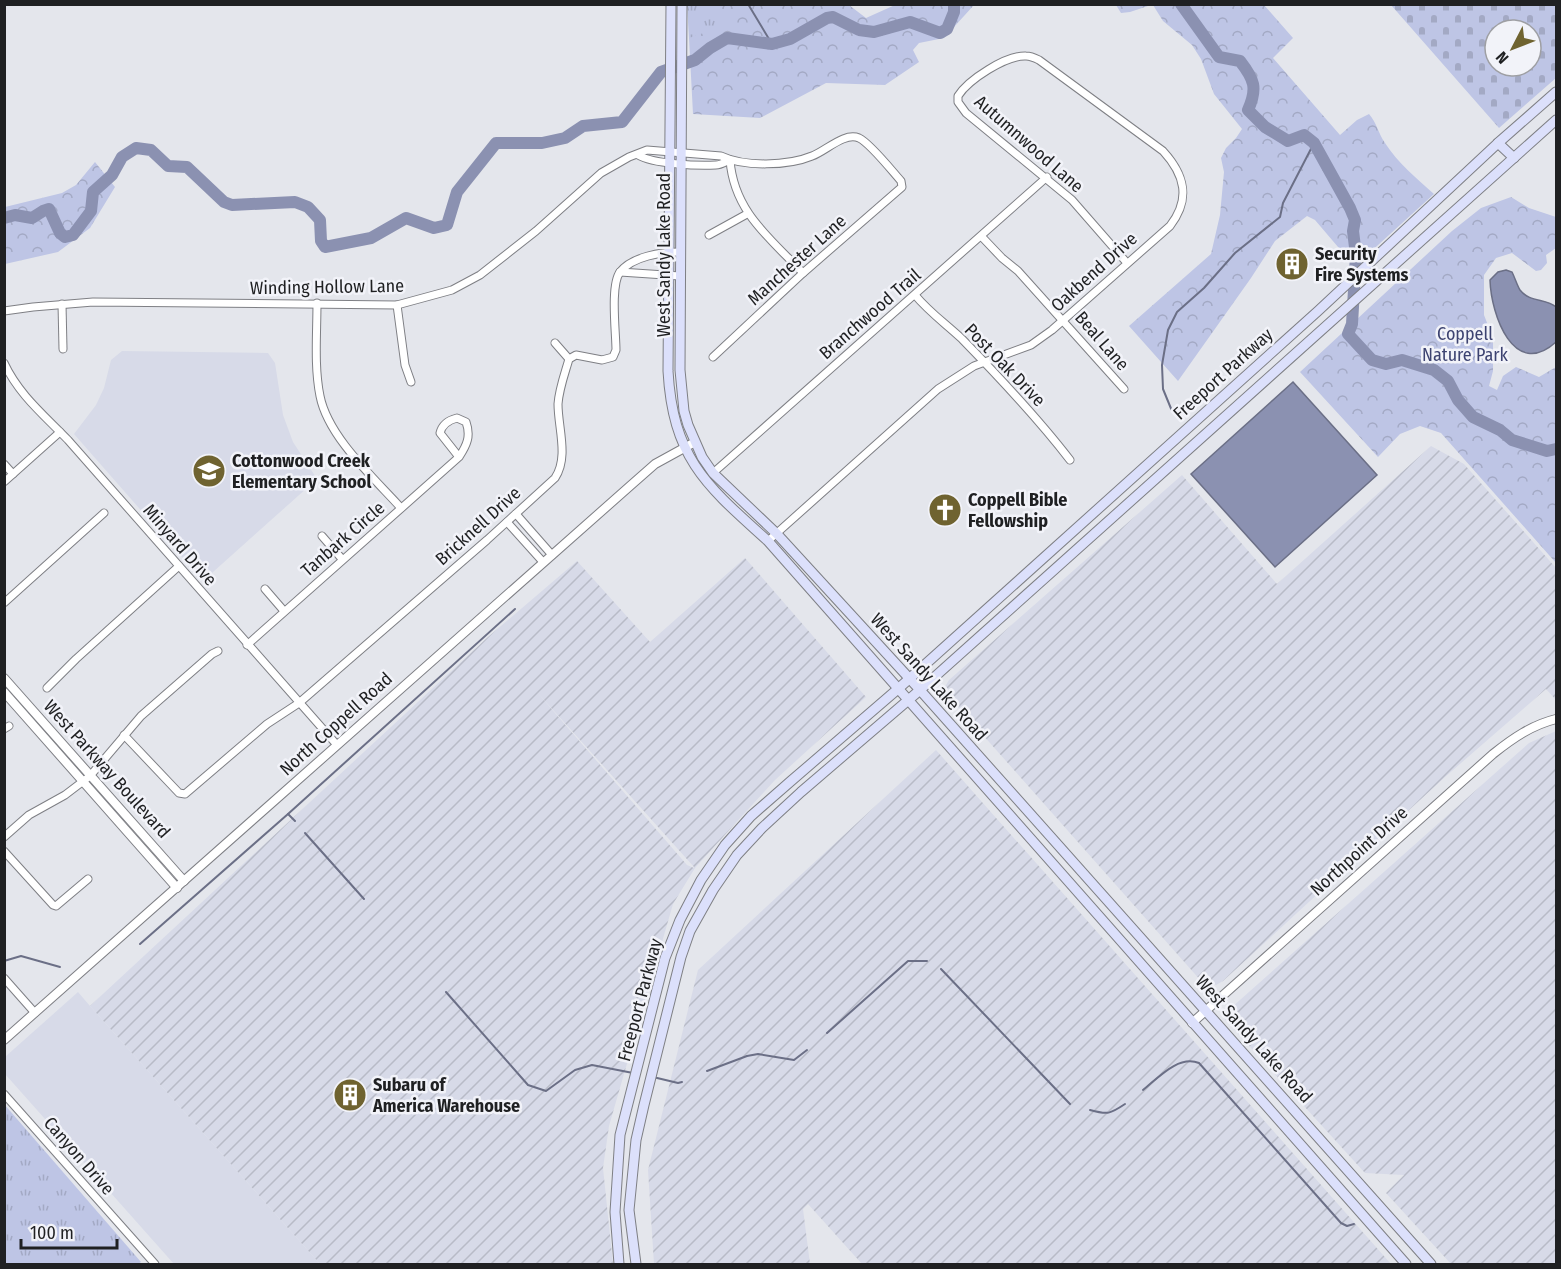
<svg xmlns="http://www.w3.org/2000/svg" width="1561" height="1269" font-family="'Fira Sans Condensed',sans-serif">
	<defs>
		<pattern id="industrial-furrows" width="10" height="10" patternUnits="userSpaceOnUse" patternTransform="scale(1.5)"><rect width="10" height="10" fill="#d7dae8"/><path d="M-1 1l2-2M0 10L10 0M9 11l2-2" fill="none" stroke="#b8bbc7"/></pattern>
		<pattern id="grass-tufts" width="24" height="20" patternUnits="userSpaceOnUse" patternTransform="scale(1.5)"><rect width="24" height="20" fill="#bec5e5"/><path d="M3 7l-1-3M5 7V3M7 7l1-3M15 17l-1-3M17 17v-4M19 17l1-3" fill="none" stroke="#a3a9c4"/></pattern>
		<pattern id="forest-crowns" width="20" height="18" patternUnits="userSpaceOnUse" patternTransform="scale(1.5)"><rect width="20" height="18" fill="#bec5e5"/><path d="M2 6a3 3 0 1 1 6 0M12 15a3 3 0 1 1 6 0" fill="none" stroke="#a3a9c4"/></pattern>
		<pattern id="cemetery-stones" width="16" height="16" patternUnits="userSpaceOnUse" patternTransform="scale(1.5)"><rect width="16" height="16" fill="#bec5e5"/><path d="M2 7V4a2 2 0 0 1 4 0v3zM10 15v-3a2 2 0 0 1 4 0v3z" fill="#a3a9c4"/></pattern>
	</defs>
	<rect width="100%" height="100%" fill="#e4e6ec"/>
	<g fill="#d7dae8">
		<path d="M 122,351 L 268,353 L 275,363 L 283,415 L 293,442 L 317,479 L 203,581 L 74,434 L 96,405 L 104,388 L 111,360 Z"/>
		<path d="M 78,992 L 90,1006 L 320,1264 L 174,1264 L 5,1074 L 5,1057 Z"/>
	</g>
	<g fill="url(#industrial-furrows)" fill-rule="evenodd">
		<path d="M 1431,446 L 1464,464 L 1556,568 L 1556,700 L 1546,689 L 1445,777 L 1223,981 L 1216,985 L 1202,982 L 943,690 L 949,680 L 1182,475 L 1277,584 Z"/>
		<path d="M 745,558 L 866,697 L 775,780 L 741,817 L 695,868 L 673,904 L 609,1126 L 603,1168 L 613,1264 L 320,1264 L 90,1006 L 488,637 L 577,561 L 650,642 ZM 536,691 L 694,867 L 694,868 L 687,865 Z"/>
		<path d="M 1556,731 L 1556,1264 L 1451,1264 L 1386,1193 L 1404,1175 L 1365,1173 L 1222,1016 L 1529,743 Z"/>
		<path d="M 936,750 L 1391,1264 L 862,1264 L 808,1204 L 803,1209 L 810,1264 L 654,1264 L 648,1170 L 698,970 Z"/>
	</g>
	<g fill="url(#grass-tufts)">
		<path d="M 687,5 L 805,5 L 695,45 L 689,38 Z"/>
		<path d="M 4,1104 L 141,1262 L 138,1264 L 5,1264 Z"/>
	</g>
	<g fill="url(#forest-crowns)">
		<path d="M 706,5 L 849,5 L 866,18 L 895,5 L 974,5 L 944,38 L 919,43 L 913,50 L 919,62 L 885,85 L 826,83 L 760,118 L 693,114 L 689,38 L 712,30 L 725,20 L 725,13 L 711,10 Z"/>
		<path d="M 1116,5 L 1151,5 L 1130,12 L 1121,13 Z"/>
		<path d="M 1153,5 L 1264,5 L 1293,38 L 1273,58 L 1340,135 L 1357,120 L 1369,114 C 1377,123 1378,133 1385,143 C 1398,163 1416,178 1434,194 L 1366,256 L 1344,254 L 1315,220 L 1307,216 L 1275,241 L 1251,278 L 1178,381 L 1129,326 L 1211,254 L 1220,215 L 1224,172 L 1221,158 L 1226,148 L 1236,138 L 1242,129 L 1214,94 L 1201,59 L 1192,45 L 1163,21 Z"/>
		<path d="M 95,162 L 115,187 L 90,228 L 58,252 L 5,264 L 5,207 L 62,193 L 76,185 Z"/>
		<path d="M 1511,197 L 1529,208 L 1556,217 L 1556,248 L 1546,255 L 1547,263 L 1541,270 L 1536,271 L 1512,253 L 1496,258 L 1484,275 L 1484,315 L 1493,338 L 1493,371 L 1489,386 L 1497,390 L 1503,376 L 1516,367 L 1539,377 L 1556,367 L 1556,563 L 1441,433 L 1420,426 L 1400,434 L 1378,457 L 1300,372 L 1452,231 L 1481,208 Z"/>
	</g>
	<path fill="url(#cemetery-stones)" fill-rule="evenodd" d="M 1391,5 L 1556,5 L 1556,78 L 1499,128 ZM 1495,30 L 1531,30 L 1531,66 L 1495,66 Z"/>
	<g fill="#8b91b1" stroke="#6b6f86" stroke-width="1.5">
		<path d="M 1506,270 L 1512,272 C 1515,278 1517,285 1520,290 C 1530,303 1546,298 1556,307 L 1556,342 C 1514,380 1491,315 1490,280 L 1498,272 Z"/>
		<path d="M 1293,382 L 1377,475 L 1275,567 L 1191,474 Z"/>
	</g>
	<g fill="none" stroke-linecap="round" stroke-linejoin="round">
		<g stroke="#6b6f86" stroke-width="2">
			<path d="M 748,4 L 772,44"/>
			<path d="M 1172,411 L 1163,389 L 1162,365 L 1168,330 L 1177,312 L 1204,288 L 1235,253 L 1280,217 L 1283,203 L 1314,143"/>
			<path d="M 288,814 L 515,609"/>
			<path d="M 305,833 L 364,899"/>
			<path d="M 140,944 L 288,814 L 295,821"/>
			<path d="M 4,961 L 21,956 L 60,967"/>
			<path d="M 941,969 L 1070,1104"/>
			<path d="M 446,992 L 528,1085 L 546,1091 L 575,1070 L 592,1065 L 633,1073"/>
			<path d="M 827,1033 L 908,961 L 927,961"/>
			<path d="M 707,1071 L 747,1056 L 758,1054 L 794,1060 L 807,1050"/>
			<path d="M 653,1077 L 678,1083 L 682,1082"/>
			<path d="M 1143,1090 C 1158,1078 1178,1055 1199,1063 L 1341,1223 L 1347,1226 L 1354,1224"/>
			<path d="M 1090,1110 C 1108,1115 1110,1114 1125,1104"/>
		</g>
		<g stroke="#8b91b1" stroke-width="12">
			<path d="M 1181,4 L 1219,57 L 1240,61 C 1254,79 1258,88 1248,110 L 1265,127 L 1288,141 L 1304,135 L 1314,143 L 1350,208 L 1355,220 L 1353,231 L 1356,255 L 1352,324 L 1348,334 L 1372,360 L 1386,364 L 1402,360 L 1434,370 L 1448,381 L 1458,400 L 1473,417 L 1500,430 L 1512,440 L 1547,451 L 1556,449"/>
			<path d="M 4,218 L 15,215 L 32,218 L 43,211 L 49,209 L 60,233 L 65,237 L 73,235 L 91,211 L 93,192 L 112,175 L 122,157 L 136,148 L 151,150 L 168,166 L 187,167 L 224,202 L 232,205 L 295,202 L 308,207 L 320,220 L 321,241 L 325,247 L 371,238 L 406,218 L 434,228 L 447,225 L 457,192 L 496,143 L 542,143 L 565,138 L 583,126 L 622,122 L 661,72 L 695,60 L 710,48 L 727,38 L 772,44 L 790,39 L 827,18 L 833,17 L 859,30 L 874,32 L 910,22 L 940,33 L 947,29 L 954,12 L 954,4"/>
		</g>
		<g stroke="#7e7f84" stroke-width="9">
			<g id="minor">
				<path d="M 638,155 C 653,164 697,166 716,165 C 721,165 725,162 730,160"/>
				<path d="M 730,160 C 734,212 770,238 803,273"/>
				<path d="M 709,235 L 747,214"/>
				<path d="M 982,237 L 1002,258 L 1018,271 L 1124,389"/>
				<path d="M 620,272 L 680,276"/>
				<path d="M 915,295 C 929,312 946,324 962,339 C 1000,378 1037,417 1070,460"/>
				<path d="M 317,303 C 317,334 314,366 320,396 C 328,437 374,478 401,508"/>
				<path d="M 62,304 L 63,349"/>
				<path d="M 397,305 L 405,365 L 411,382"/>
				<path d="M 4,311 L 33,307 L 93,302 L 397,305 L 452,290 L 480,275 L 536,231 L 601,173 L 629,157 L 647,150 L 721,156 C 744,167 788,166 812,156 C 826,151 844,132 859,138 C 870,143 892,171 901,181 L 902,187 L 803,273 L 713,357"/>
				<path d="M 555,343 L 569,359"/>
				<path d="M 4,363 C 19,395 44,415 68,440 L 337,745"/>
				<path d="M 4,464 L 13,474"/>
				<path d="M 713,473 L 1047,177"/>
				<path d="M 4,482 L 60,432"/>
				<path d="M 516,514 L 552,555"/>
				<path d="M 507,522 L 543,562"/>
				<path d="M 322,536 L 342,559"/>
				<path d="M 768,541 L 938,389 L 974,366 L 1031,345 L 1052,330 L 1170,226 C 1191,199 1185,175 1163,151 L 1039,60 C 1035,58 1030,56 1026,56 C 1006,55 968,80 958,96 L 958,102 L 966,113 L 1072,200 L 1127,263"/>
				<path d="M 265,589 L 284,611"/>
				<path d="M 4,603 L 104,513"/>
				<path d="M 247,645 L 459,457 C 467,445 471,436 466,422 L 457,418 C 449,420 442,425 440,433 L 459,457"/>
				<path d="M 47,688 L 76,659 L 179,566"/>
				<path d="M 4,729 L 9,726"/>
				<path d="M 124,735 L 179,793 L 185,794 L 267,724 L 299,703 L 487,540 L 555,478 C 569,457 558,428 558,404 C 559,389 565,373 569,359 L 576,355 L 602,360 L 613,357 L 616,350 C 616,333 610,285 620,272 C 627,263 637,259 648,256 C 659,253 669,252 680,252"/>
				<path d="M 4,837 L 29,815 L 65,795 L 90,776 L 141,716 L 212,654 L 218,651"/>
				<path d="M 4,851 L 53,905 L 56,906 L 88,879"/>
				<path d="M 4,978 L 35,1013"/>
				<path d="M 4,1094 L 155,1264"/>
			</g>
		</g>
		<g stroke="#7e7f84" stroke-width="10">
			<g id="tertiary">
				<path d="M 4,678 L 184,881"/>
				<path d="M 4,692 L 177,888"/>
				<path d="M 1192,1023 L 1493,754 C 1513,738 1532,725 1556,719"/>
				<path d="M 4,1040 L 630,486 L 655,464 L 695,442"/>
			</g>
		</g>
		<g stroke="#7e7f84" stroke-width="11">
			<g id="secondary">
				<path d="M 671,4 L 668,371 C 673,459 707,486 768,541 L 1406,1264"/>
				<path d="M 682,4 L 680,370 L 684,411 L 688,425 L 702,457 L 713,473 L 777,534 L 920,690 L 1431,1264"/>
				<path d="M 1498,143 L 1514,158"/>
				<path d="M 619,1264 L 615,1212 L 620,1135 L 665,958 L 680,920 L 701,880 L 725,845 L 751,816 L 791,781 L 899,688 L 1318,311 L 1498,143 L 1556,92"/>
				<path d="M 636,1264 L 629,1210 L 636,1140 L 644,1105 L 681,957 L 690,931 L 713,890 L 737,855 L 762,828 L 801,792 L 920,690 L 1556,120"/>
			</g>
		</g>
		<use href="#minor" stroke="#fff" stroke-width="7"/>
		<use href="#tertiary" stroke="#fff" stroke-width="8"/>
		<use href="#secondary" stroke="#dce0fb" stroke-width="9"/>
	</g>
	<defs>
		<g id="building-disc" transform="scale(1.725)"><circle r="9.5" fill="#6f6330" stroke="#f2f3f9"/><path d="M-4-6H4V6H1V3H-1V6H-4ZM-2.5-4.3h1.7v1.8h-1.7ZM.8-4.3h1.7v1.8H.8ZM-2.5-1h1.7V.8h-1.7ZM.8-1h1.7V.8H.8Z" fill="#fff"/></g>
		<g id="school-disc" transform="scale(1.725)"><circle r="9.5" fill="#6f6330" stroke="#f2f3f9"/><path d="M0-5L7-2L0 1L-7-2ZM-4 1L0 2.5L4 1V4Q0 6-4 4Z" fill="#fff"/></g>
		<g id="church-disc" transform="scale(1.725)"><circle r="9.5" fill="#6f6330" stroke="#f2f3f9"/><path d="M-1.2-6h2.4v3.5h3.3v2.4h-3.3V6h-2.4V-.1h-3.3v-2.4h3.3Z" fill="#fff"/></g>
	</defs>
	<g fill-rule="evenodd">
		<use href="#building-disc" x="1292" y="264"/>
		<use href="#school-disc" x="209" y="471"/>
		<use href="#church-disc" x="945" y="510"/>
		<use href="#building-disc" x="350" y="1095"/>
	</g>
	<g text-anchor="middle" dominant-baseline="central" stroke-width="5" stroke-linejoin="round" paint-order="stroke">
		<g font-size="18" fill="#1f2022" stroke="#f2f3f9">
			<text transform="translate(1029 144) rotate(41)">Autumnwood Lane</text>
			<text transform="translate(664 255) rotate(-90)">West Sandy Lake Road</text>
			<text transform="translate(797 260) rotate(-42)">Manchester Lane</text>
			<text transform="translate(1094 272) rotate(-42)">Oakbend Drive</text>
			<text transform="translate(327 287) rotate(-1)">Winding Hollow Lane</text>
			<text transform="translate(870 314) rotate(-41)">Branchwood Trail</text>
			<text transform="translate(1102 341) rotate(49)">Beal Lane</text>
			<text transform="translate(1005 365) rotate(46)">Post Oak Drive</text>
			<text transform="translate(1223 374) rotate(-42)">Freeport Parkway</text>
			<text transform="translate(478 526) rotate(-42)">Bricknell Drive</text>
			<text transform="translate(343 539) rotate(-41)">Tanbark Circle</text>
			<text transform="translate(180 545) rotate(49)">Minyard Drive</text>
			<text transform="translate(929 677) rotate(48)">West Sandy Lake Road</text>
			<text transform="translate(336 724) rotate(-42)">North Coppell Road</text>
			<text transform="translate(107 769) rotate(48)">West Parkway Boulevard</text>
			<text transform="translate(1359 851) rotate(-42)">Northpoint Drive</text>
			<text transform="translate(640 1000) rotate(-75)">Freeport Parkway</text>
			<text transform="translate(1254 1039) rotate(48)">West Sandy Lake Road</text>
			<text transform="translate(79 1156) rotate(49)">Canyon Drive</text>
		</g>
		<g font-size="18" font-weight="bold" fill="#1f2022" stroke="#f2f3f9" text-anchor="start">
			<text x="1315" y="254">Security<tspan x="1315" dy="21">Fire Systems</tspan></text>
			<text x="232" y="461">Cottonwood Creek<tspan x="232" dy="21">Elementary School</tspan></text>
			<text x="968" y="500">Coppell Bible<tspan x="968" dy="21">Fellowship</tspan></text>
			<text x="373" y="1085">Subaru of<tspan x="373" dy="21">America Warehouse</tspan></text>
		</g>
		<g font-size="18" fill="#3d4371" stroke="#f2f3f9">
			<text x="1465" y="334">Coppell<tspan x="1465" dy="21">Nature Park</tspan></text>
		</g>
	</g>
	<rect width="1561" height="1269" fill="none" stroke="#1f2022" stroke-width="12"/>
	<g transform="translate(1513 48) rotate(228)"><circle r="28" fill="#f2f3f9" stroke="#9e9fa3" stroke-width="1.5"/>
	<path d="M0-4.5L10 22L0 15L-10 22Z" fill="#6f6330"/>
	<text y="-9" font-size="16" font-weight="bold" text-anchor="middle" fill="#1f2022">N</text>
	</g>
	<path d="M21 1239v9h96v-9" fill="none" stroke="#1f2022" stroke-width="3"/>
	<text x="30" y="1239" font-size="18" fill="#1f2022" stroke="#f2f3f9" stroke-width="4.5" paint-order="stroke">100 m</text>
</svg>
